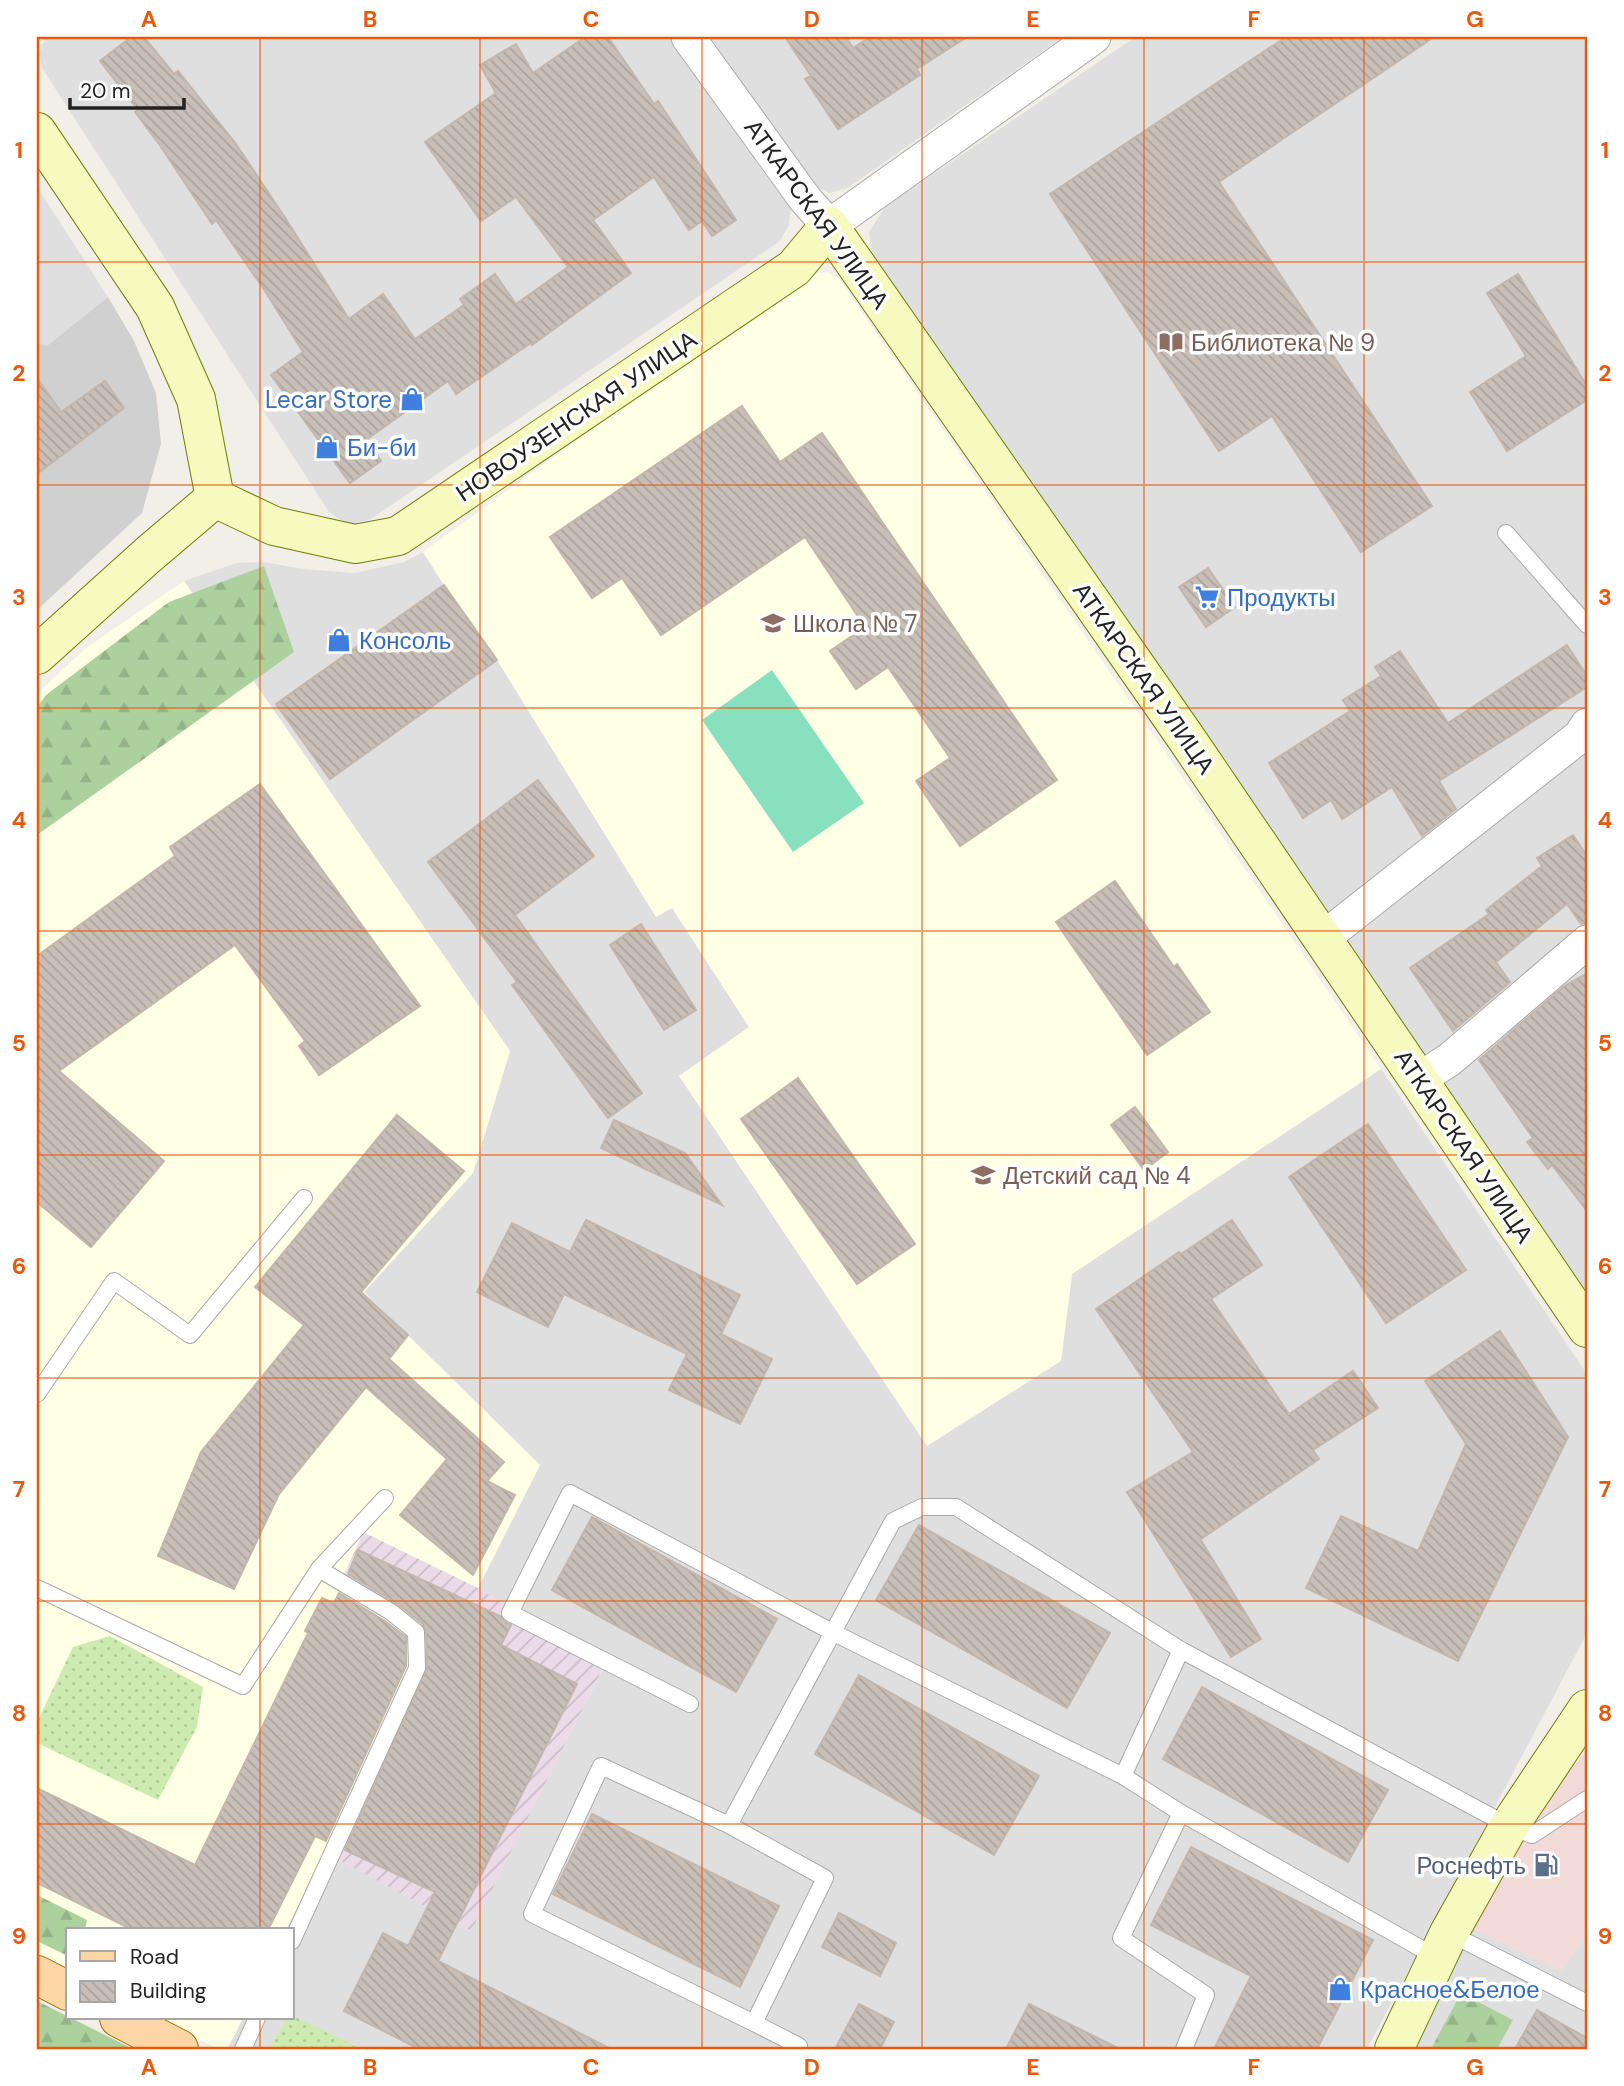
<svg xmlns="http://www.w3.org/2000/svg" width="1624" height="2086" font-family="'DM Sans',sans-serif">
	<defs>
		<pattern id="industrial-furrows" width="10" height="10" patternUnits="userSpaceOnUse" patternTransform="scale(1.75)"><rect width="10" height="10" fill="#ebdbe8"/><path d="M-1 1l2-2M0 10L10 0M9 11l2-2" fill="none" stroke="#c9bcc7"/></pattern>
		<pattern id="grass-dots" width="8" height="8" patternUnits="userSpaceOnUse" patternTransform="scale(1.75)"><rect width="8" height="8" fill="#cdebb0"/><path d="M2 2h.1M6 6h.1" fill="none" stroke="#b0c997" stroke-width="1.8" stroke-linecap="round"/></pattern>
		<pattern id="forest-firs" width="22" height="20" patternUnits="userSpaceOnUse" patternTransform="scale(1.75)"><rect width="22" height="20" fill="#add19e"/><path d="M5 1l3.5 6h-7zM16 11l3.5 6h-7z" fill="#95b388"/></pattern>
		<pattern id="building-back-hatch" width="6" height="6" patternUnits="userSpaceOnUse" patternTransform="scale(1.75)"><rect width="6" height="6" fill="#c7bfb8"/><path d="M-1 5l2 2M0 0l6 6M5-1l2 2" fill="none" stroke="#aba49e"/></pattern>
	</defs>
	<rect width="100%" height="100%" fill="#f2efe9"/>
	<g fill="#e0dfdf">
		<path d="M 46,37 L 668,37 L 791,206 L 789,225 L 780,241 L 371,519 L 348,525 L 329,512 L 42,68 L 39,53 Z"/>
		<path d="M 707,37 L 1063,37 L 849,187 L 830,193 L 816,187 Z"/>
		<path d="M 1135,37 L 1587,37 L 1587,1292 L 872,254 L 869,232 L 885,207 Z"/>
		<path d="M 37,187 L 108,297 L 47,346 L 37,343 Z"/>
		<path d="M 423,552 L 444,585 L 497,660 L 656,916 L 672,907 L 749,1027 L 679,1076 L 1061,1361 L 1072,1274 L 1381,1069 L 1587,1374 L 1587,1633 L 1367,2049 L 227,2049 L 243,2018 L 292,2018 L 292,1930 L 286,1930 L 324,1852 L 470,1930 L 604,1667 L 478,1588 L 540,1465 L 363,1292 L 473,1173 L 510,1051 L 184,581 L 237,563 L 263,562 L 304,569 L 355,573 L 404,562 Z"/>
		<path d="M 1469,1926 L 1561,1971 L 1587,1934 L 1587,2049 L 1409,2049 Z"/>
	</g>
	<path fill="#f2dad9" d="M 1587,1750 L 1587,1934 L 1561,1971 L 1469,1926 L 1542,1804 Z"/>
	<path fill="url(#industrial-furrows)" d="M 364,1532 L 478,1588 L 604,1666 L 471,1931 L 324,1852 L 336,1590 Z"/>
	<g fill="#ffffe5">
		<path d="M 827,272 L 839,279 L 1163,749 L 1381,1069 L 1072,1274 L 1061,1361 L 927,1446 L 679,1076 L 749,1027 L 672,908 L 656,917 L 497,660 L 444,585 L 423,552 L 803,276 Z"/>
		<path d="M 184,581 L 510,1051 L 473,1173 L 364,1292 L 540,1465 L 478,1588 L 363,1532 L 337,1590 L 429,1640 L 286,1930 L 68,1930 L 68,1972 L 37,1956 L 37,694 L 86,648 Z"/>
		<path d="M 157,2018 L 243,2018 L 227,2049 L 218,2049 Z"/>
	</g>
	<path fill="#d0d0d0" d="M 108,297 L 134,341 L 156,393 L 161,444 L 142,513 L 37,610 L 37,343 L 47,346 Z"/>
	<g fill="url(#grass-dots)">
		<path d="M 110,1636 L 203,1687 L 197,1727 L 158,1800 L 37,1743 L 37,1722 L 73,1647 Z"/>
		<path d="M 292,2015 L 362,2049 L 269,2049 L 287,2018 L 292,2018 Z"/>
	</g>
	<g fill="url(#forest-firs)">
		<path d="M 264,566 L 294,652 L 37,835 L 37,707 L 46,695 L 169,602 Z"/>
		<path d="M 37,1895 L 87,1920 L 85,1930 L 68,1930 L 68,1956 L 37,1941 Z"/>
		<path d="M 1461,1993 L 1513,2020 L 1497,2049 L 1431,2049 Z"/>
		<path d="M 37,2001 L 133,2049 L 37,2049 Z"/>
	</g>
	<path fill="#88e0be" d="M 772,670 L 864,803 L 793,852 L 702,720 Z"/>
	<g fill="url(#building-back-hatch)" stroke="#c4b6ab" stroke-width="2">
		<path d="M 131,37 L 144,37 L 174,74 L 178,71 L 236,144 L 284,216 L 349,319 L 383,294 L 415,339 L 464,305 L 460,299 L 495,274 L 516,304 L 568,267 L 516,197 L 481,221 L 425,142 L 496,93 L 480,65 L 516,44 L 533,73 L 585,37 L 608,37 L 654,104 L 658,101 L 736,220 L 712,236 L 702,221 L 689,230 L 654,177 L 593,220 L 631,273 L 532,345 L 531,343 L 456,394 L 448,381 L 366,440 L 381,461 L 350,483 L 271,375 L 303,352 L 265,291 L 216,220 L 212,224 L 159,144 L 135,112 L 138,110 L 100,61 Z"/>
		<path d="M 785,37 L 846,37 L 853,48 L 870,37 L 967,37 L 917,69 L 920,75 L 838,129 L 805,79 L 811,76 Z"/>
		<path d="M 1286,37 L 1434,37 L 1219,182 L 1432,506 L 1361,552 L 1272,416 L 1219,451 L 1050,194 Z"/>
		<path d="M 1518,274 L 1587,386 L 1587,400 L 1507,451 L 1470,392 L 1526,356 L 1487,293 Z"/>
		<path d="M 37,378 L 61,412 L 105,381 L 124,408 L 37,474 Z"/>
		<path d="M 742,406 L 780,462 L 822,433 L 1057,780 L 960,846 L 916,781 L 950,758 L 888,667 L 856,689 L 830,651 L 865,627 L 805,537 L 661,635 L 622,578 L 592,598 L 550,537 Z"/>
		<path d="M 1208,568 L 1235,607 L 1206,627 L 1179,587 Z"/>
		<path d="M 444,585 L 497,660 L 330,779 L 276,704 Z"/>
		<path d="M 1567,645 L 1587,676 L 1587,687 L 1439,781 L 1456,809 L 1422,836 L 1392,787 L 1342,819 L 1331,800 L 1303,818 L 1269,763 L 1350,711 L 1343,700 L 1381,676 L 1375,667 L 1400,651 L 1448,723 Z"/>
		<path d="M 538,780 L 594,856 L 515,915 L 642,1093 L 608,1118 L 512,985 L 517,982 L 428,862 Z"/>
		<path d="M 260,784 L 420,1006 L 319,1075 L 299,1046 L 305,1041 L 235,945 L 59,1071 L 164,1161 L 91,1247 L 37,1202 L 37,956 L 175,856 L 170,847 Z"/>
		<path d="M 1573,835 L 1587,856 L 1587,923 L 1581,924 L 1567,904 L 1496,962 L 1510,982 L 1453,1031 L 1410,968 L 1489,914 L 1486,910 L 1542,866 L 1537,858 Z"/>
		<path d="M 1115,881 L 1174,967 L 1177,964 L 1210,1012 L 1147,1055 L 1056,922 Z"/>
		<path d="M 641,924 L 696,1010 L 664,1030 L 610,945 Z"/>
		<path d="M 1587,973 L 1587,1211 L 1552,1165 L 1548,1169 L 1527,1142 L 1533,1138 L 1479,1060 L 1563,987 Z"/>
		<path d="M 798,1078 L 915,1244 L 857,1284 L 741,1119 Z"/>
		<path d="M 1135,1107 L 1168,1152 L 1144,1170 L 1111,1125 Z"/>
		<path d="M 397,1115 L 464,1171 L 361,1292 L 408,1335 L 389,1359 L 504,1462 L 487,1481 L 515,1495 L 473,1575 L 400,1515 L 447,1459 L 366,1387 L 279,1494 L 234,1589 L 158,1556 L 201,1452 L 304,1325 L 255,1287 Z"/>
		<path d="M 614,1120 L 685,1153 L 722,1205 L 601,1148 Z"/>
		<path d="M 1368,1124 L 1466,1270 L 1386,1323 L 1289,1177 Z"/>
		<path d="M 586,1220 L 740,1295 L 721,1334 L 772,1359 L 740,1424 L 669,1390 L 687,1354 L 564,1294 L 548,1327 L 477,1292 L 512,1223 L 570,1252 Z"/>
		<path d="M 1232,1220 L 1262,1265 L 1211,1299 L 1289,1414 L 1353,1371 L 1378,1408 L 1313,1450 L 1319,1459 L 1201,1539 L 1199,1537 L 1261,1639 L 1231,1657 L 1127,1492 L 1193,1452 L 1096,1309 L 1179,1252 L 1181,1254 Z"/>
		<path d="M 1500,1331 L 1568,1437 L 1458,1661 L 1306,1588 L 1341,1516 L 1418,1551 L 1466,1444 L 1425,1381 Z"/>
		<path d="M 592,1517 L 777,1619 L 736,1692 L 552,1590 Z"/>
		<path d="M 919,1525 L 1110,1633 L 1067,1708 L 876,1600 Z"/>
		<path d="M 358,1550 L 500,1616 L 505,1622 L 511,1625 L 501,1645 L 577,1684 L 438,1961 L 611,2049 L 419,2049 L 344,2011 L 383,1933 L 408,1946 L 435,1892 L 345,1850 L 427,1668 L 426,1632 L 423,1624 L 396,1603 L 348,1574 Z"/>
		<path d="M 339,1593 L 385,1621 L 406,1637 L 406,1666 L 326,1841 L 315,1836 L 268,1930 L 133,1930 L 37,1883 L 37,1788 L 195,1865 L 308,1633 L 305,1631 L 322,1598 L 334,1603 Z"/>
		<path d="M 859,1675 L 1039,1776 L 994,1855 L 815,1754 Z"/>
		<path d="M 1202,1687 L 1388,1790 L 1348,1862 L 1163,1759 Z"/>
		<path d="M 592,1814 L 779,1906 L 740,1987 L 553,1894 Z"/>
		<path d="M 1191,1847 L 1373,1940 L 1317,2049 L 1214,2049 L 1251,1976 L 1151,1925 Z"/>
		<path d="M 839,1913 L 896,1943 L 880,1976 L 822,1947 Z"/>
		<path d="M 859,2004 L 894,2022 L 880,2049 L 835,2049 Z"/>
		<path d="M 1029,2004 L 1120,2049 L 1006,2049 Z"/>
		<path d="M 1537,2010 L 1587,2038 L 1587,2049 L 1515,2049 Z"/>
	</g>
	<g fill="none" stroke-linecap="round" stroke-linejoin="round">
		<g stroke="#a9a9a9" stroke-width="18">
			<g id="lane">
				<path d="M 1506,533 L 1587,625"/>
				<path d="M 37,1394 L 114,1281 L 190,1335 L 304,1198"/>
				<path d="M 37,1588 L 243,1686 L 319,1569 L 385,1498"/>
				<path d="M 690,1704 L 510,1613 L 570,1493 L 834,1633 L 1123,1776 L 1181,1813 L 1436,1957"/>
				<path d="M 1123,1776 L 1181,1650"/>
				<path d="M 1181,1813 L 1121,1938 L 1206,1995 L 1184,2049"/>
				<path d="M 729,1825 L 825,1878 L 754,2023 L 532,1914 L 601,1766 L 729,1825 L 893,1521 L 922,1507 L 956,1507 L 1181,1650 L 1509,1826 L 1532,1835 L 1587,1799"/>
				<path d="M 1449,1933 L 1587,2003"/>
				<path d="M 292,1941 L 417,1668 L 416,1632 L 391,1612 L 319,1569"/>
				<path d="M 754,2023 L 799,2046"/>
				<path d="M 243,2049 L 257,2018"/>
			</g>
		</g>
		<g stroke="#a9a9a9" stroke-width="35">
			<g id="street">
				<path d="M 688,37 L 805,199 L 829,226 L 1094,37"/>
				<path d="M 1322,939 L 1580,736 L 1587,725"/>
				<path d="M 1419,1079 L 1449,1060 L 1587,942"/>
			</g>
		</g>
		<g stroke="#707d05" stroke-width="40">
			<g id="secondary">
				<path d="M 37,132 L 155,307 L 196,399 L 215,498"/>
				<path d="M 215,498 L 274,526 L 355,544 L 398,536 L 794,268 L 829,226 L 1184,735 L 1587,1328"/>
				<path d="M 37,655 L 148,555 L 215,498"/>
				<path d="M 1394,2049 L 1449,1933 L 1509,1826 L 1587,1709"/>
			</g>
		</g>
		<g stroke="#a06b00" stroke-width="40">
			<g id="primary">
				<path d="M 37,1975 L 68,1991"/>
				<path d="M 119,2018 L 179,2049"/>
			</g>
		</g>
		<use href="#lane" stroke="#fff" stroke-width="16"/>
		<use href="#street" stroke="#fff" stroke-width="33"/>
		<use href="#secondary" stroke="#f7fabf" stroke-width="38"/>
		<use href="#primary" stroke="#fcd6a4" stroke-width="38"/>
		<path stroke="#707070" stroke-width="2" d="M 37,2047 L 41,2049"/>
	</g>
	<path fill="none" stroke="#e8590c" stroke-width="2" stroke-opacity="0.55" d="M 260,37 L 260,1930M 480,37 L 480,2049M 702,37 L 702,2049M 922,37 L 922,2049M 1144,37 L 1144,2049M 1364,37 L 1364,2049M 37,262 L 1587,262M 37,485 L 1587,485M 37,708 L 1587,708M 37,931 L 1587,931M 37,1155 L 1587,1155M 37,1378 L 1587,1378M 37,1601 L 1587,1601M 37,1824 L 1587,1824M 260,2018 L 260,2049"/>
	<defs>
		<g id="library-bare" transform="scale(1.89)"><path d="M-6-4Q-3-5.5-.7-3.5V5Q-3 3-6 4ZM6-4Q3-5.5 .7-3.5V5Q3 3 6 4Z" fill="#8d6e63" stroke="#fff" stroke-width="2.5" paint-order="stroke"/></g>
		<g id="shop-bare" transform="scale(1.89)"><path d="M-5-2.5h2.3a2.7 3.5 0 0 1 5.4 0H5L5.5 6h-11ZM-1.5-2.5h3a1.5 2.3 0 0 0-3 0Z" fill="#3f7fe0" stroke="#fff" stroke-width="2.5" paint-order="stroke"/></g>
		<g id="supermarket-bare" transform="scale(1.89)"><path d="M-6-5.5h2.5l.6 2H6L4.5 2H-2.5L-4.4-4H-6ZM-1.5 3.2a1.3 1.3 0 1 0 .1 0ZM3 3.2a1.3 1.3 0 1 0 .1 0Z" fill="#3f7fe0" stroke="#fff" stroke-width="2.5" paint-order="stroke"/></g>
		<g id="school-bare" transform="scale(1.89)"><path d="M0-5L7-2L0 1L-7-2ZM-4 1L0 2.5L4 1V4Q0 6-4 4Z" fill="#8d6e63" stroke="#fff" stroke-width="2.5" paint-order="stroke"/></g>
		<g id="fuel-bare" transform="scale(1.89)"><path d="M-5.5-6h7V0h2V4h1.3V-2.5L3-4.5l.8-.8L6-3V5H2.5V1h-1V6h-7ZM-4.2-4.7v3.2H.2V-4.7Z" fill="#5c6f8a" stroke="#fff" stroke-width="2.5" paint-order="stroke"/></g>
	</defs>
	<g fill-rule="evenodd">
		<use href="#library-bare" x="1171" y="342"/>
		<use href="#shop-bare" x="412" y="399"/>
		<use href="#shop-bare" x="327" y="447"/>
		<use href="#supermarket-bare" x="1207" y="597"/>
		<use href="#school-bare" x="773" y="623"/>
		<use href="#shop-bare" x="339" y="640"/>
		<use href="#school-bare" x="983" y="1175"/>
		<use href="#fuel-bare" x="1546" y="1865"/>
		<use href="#shop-bare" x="1340" y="1989"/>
	</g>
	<g text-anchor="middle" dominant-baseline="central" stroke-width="7" stroke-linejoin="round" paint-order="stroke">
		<g font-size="24" fill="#222" stroke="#fff">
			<text transform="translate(817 214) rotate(54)">АТКАРСКАЯ УЛИЦА</text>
			<text transform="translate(576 416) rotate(-34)">НОВОУЗЕНСКАЯ УЛИЦА</text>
			<text transform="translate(1144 678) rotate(55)">АТКАРСКАЯ УЛИЦА</text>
			<text transform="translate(1464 1146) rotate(56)">АТКАРСКАЯ УЛИЦА</text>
		</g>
		<g font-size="24" fill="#785e54" stroke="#fff" text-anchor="start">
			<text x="1191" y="342">Библиотека № 9</text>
			<text x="793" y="623">Школа № 7</text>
			<text x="1003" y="1175">Детский сад № 4</text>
		</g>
		<g font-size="24" fill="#366cbe" stroke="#fff" text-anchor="start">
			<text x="392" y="399" text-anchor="end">Lecar Store</text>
			<text x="347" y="447">Би-би</text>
			<text x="1227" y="597">Продукты</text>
			<text x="359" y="640">Консоль</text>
			<text x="1360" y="1989">Красное&amp;Белое</text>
		</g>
		<g font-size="24" fill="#4e5e75" stroke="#fff" text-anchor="end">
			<text x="1526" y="1865">Роснефть</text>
		</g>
	</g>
	<rect width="1624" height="2086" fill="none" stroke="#ffffff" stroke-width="77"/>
	<rect x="66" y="1928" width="228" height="91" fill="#ffffff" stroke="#a7a7a7" stroke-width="2"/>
	<rect x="80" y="1951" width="35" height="10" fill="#fcd6a4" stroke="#a7a7a7" stroke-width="2"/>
	<text x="130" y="1964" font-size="21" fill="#222222">Road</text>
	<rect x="80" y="1981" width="35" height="21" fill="url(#building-back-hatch)" stroke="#a7a7a7" stroke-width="2"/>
	<text x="130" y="1998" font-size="21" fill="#222222">Building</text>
	<path d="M70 98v10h114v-10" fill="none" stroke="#222222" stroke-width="3.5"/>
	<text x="80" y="98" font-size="21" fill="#222222" stroke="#ffffff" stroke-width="5" paint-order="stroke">20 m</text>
	<rect x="38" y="38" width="1548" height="2010" fill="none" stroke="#e8590c" stroke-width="2.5"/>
	<g font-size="23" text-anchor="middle" font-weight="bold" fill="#e8590c">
		<text x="149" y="27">A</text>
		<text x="370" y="27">B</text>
		<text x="591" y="27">C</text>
		<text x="812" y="27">D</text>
		<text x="1033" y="27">E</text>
		<text x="1254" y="27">F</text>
		<text x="1475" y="27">G</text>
		<text x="19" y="158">1</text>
		<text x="1605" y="158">1</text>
		<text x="19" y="381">2</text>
		<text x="1605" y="381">2</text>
		<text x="19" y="605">3</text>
		<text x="1605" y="605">3</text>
		<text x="19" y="828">4</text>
		<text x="1605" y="828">4</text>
		<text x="19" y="1051">5</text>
		<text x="1605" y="1051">5</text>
		<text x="19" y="1274">6</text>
		<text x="1605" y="1274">6</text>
		<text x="19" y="1497">7</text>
		<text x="1605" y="1497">7</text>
		<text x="19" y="1721">8</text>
		<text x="1605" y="1721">8</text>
		<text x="19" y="1944">9</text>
		<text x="1605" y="1944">9</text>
		<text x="149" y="2075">A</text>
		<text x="370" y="2075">B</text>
		<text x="591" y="2075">C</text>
		<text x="812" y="2075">D</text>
		<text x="1033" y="2075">E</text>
		<text x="1254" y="2075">F</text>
		<text x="1475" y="2075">G</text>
	</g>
</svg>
